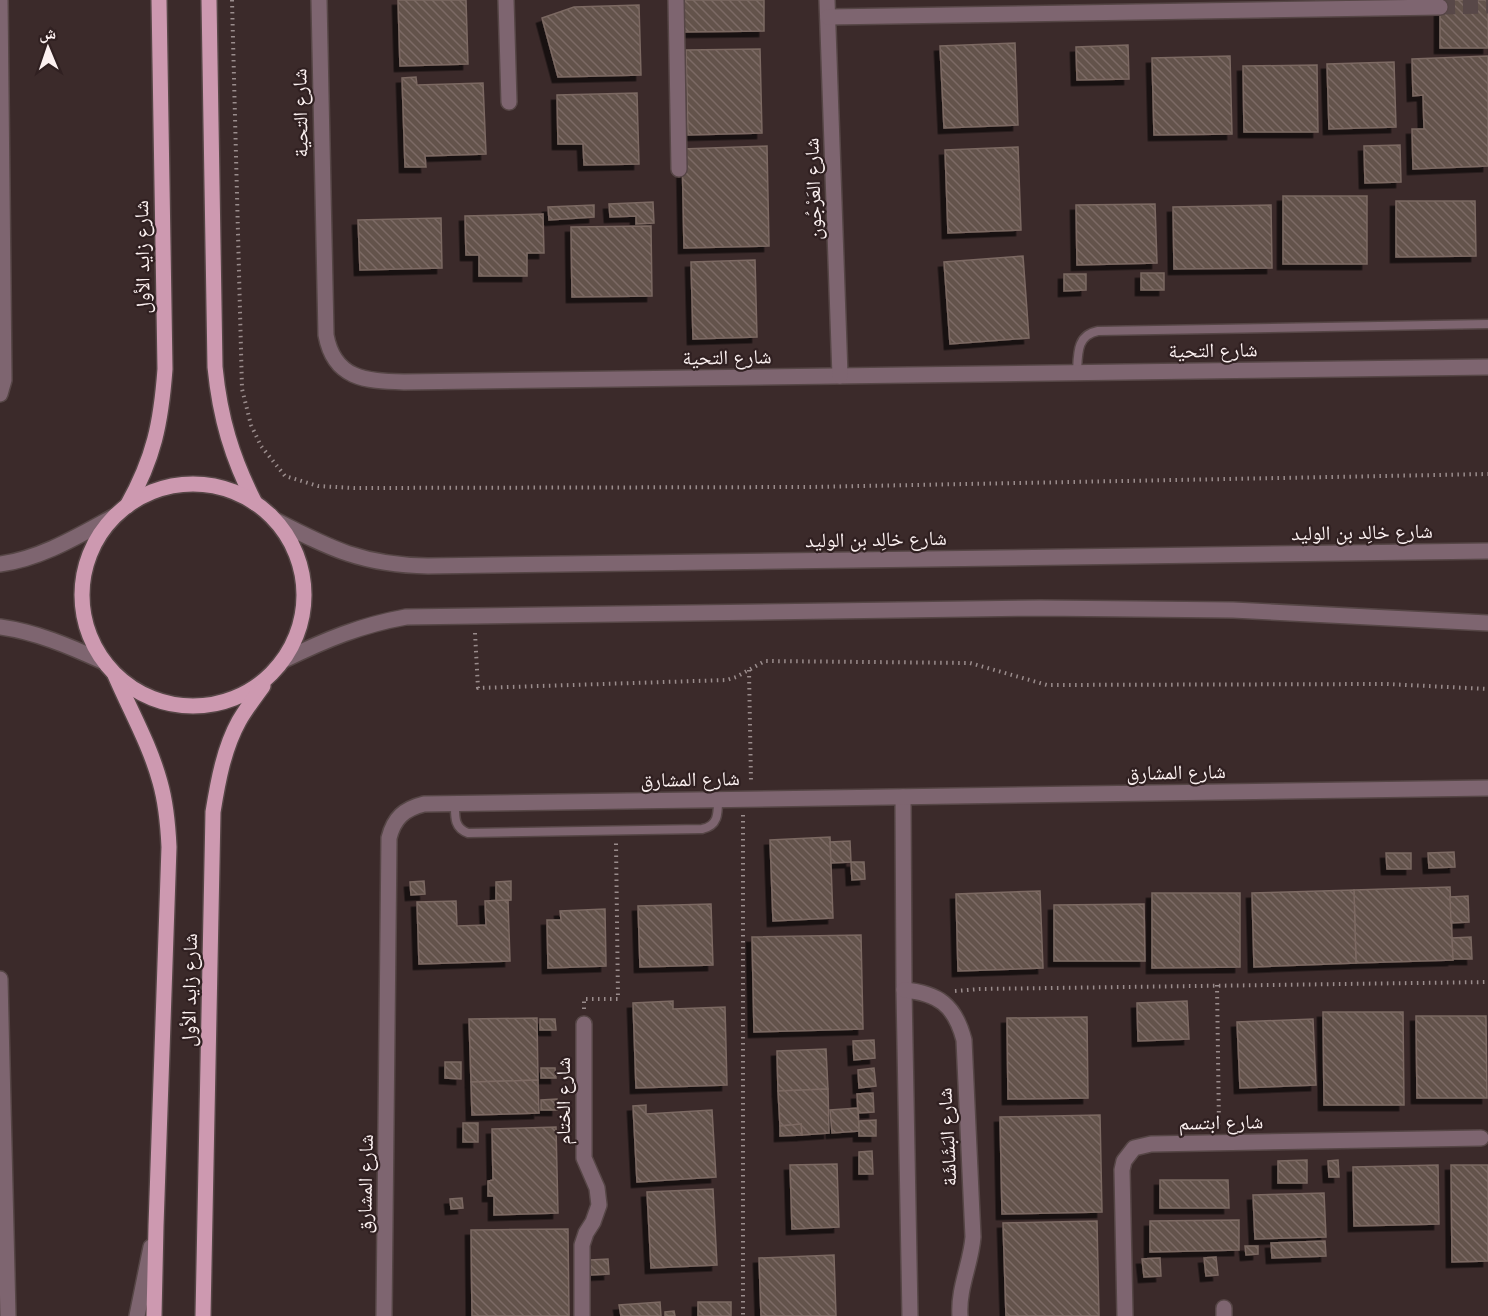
<svg xmlns="http://www.w3.org/2000/svg" width="1488" height="1316" font-family="Montserrat,'Noto Naskh Arabic',sans-serif">
	<defs>
		<pattern id="building-back-hatch" width="6" height="6" patternUnits="userSpaceOnUse" patternTransform="scale(1.5)"><rect width="6" height="6" fill="#64524b"/><path d="M-1 5l2 2M0 0l6 6M5-1l2 2" fill="none" stroke="#7b6b65"/></pattern>
		<filter id="shadow"><feDropShadow dx="-5.5" dy="5.5" stdDeviation="0" flood-color="#0009"/></filter>
	</defs>
	<rect width="100%" height="100%" fill="#3b2a2a"/>
	<g fill="url(#building-back-hatch)" stroke="#7b6962" stroke-width="1.5" filter="url(#shadow)">
		<path d="M 398,0 L 466,0 L 468,64 L 400,66 Z"/>
		<path d="M 682,0 L 764,0 L 764,31 L 683,32 Z"/>
		<rect x="1440" y="0" width="48" height="48"/>
		<path d="M 639,5 L 641,75 L 558,77 L 542,18 L 574,7 Z"/>
		<path d="M 1015,43 L 1018,125 L 944,128 L 940,46 Z"/>
		<path d="M 1128,45 L 1129,79 L 1077,80 L 1076,47 Z"/>
		<path d="M 760,49 L 762,133 L 688,135 L 686,50 Z"/>
		<path d="M 1230,56 L 1232,134 L 1154,135 L 1152,58 Z"/>
		<path d="M 1488,56 L 1488,166 L 1413,169 L 1412,129 L 1424,129 L 1423,95 L 1413,96 L 1412,59 Z"/>
		<path d="M 1394,62 L 1396,127 L 1329,129 L 1327,64 Z"/>
		<path d="M 1317,65 L 1318,132 L 1244,132 L 1243,66 Z"/>
		<path d="M 416,77 L 417,85 L 483,83 L 486,154 L 425,156 L 426,167 L 405,167 L 402,78 Z"/>
		<path d="M 637,93 L 639,164 L 584,165 L 583,144 L 558,144 L 557,95 Z"/>
		<path d="M 1400,145 L 1401,182 L 1365,183 L 1364,146 Z"/>
		<path d="M 767,146 L 769,246 L 684,248 L 682,149 Z"/>
		<path d="M 1018,147 L 1021,230 L 948,233 L 945,150 Z"/>
		<rect x="1283" y="196" width="84" height="68"/>
		<path d="M 1396,201 L 1475,201 L 1476,256 L 1396,257 Z"/>
		<path d="M 653,202 L 654,223 L 636,224 L 636,216 L 610,217 L 609,204 Z"/>
		<path d="M 1155,204 L 1157,263 L 1077,265 L 1076,205 Z"/>
		<path d="M 594,205 L 594,217 L 549,220 L 548,207 Z"/>
		<path d="M 1271,205 L 1272,268 L 1174,269 L 1173,207 Z"/>
		<path d="M 543,214 L 544,253 L 527,253 L 527,276 L 479,276 L 479,255 L 466,255 L 465,216 Z"/>
		<path d="M 441,218 L 442,268 L 360,270 L 358,220 Z"/>
		<path d="M 651,226 L 652,296 L 572,297 L 571,227 Z"/>
		<path d="M 1023,256 L 1029,338 L 950,344 L 944,262 Z"/>
		<path d="M 755,260 L 757,337 L 693,339 L 691,262 Z"/>
		<rect x="1141" y="273" width="23" height="17"/>
		<path d="M 1064,274 L 1086,274 L 1086,290 L 1064,291 Z"/>
		<path d="M 830,837 L 833,918 L 773,921 L 770,840 Z"/>
		<path d="M 850,841 L 851,862 L 831,863 L 830,842 Z"/>
		<path d="M 1454,852 L 1455,867 L 1429,868 L 1428,853 Z"/>
		<path d="M 1386,853 L 1411,853 L 1411,869 L 1387,869 Z"/>
		<path d="M 851,862 L 864,862 L 865,879 L 852,880 Z"/>
		<path d="M 424,881 L 425,894 L 411,895 L 410,882 Z"/>
		<path d="M 511,881 L 511,900 L 496,901 L 496,882 Z"/>
		<path d="M 1450,887 L 1453,960 L 1356,963 L 1354,890 Z"/>
		<path d="M 1354,890 L 1356,963 L 1254,967 L 1252,893 Z"/>
		<path d="M 1040,891 L 1043,968 L 958,971 L 956,894 Z"/>
		<path d="M 1152,893 L 1240,893 L 1240,967 L 1152,968 Z"/>
		<path d="M 1468,896 L 1469,922 L 1451,923 L 1450,897 Z"/>
		<path d="M 508,900 L 510,961 L 419,964 L 417,902 L 456,901 L 457,926 L 486,925 L 485,901 Z"/>
		<path d="M 711,904 L 713,965 L 640,967 L 638,906 Z"/>
		<path d="M 1144,904 L 1145,961 L 1054,961 L 1054,905 Z"/>
		<path d="M 605,909 L 606,966 L 548,968 L 547,920 L 561,920 L 560,911 Z"/>
		<path d="M 861,935 L 863,1029 L 754,1032 L 752,937 Z"/>
		<path d="M 1471,937 L 1472,959 L 1453,959 L 1452,938 Z"/>
		<path d="M 673,1001 L 673,1009 L 725,1007 L 727,1085 L 636,1088 L 633,1003 Z"/>
		<path d="M 1187,1001 L 1189,1039 L 1138,1041 L 1137,1003 Z"/>
		<path d="M 1323,1012 L 1403,1012 L 1404,1105 L 1324,1105 Z"/>
		<path d="M 1416,1016 L 1486,1016 L 1487,1098 L 1417,1098 Z"/>
		<path d="M 1087,1017 L 1088,1098 L 1008,1099 L 1007,1018 Z"/>
		<path d="M 537,1018 L 538,1080 L 471,1082 L 469,1019 Z"/>
		<path d="M 540,1019 L 555,1019 L 556,1030 L 540,1030 Z"/>
		<path d="M 1313,1019 L 1316,1085 L 1240,1088 L 1237,1022 Z"/>
		<path d="M 874,1040 L 875,1058 L 854,1060 L 853,1041 Z"/>
		<path d="M 826,1049 L 828,1089 L 778,1091 L 777,1051 Z"/>
		<path d="M 445,1062 L 461,1062 L 461,1079 L 445,1078 Z"/>
		<path d="M 541,1068 L 555,1068 L 556,1078 L 541,1078 Z"/>
		<path d="M 874,1068 L 876,1086 L 859,1088 L 858,1070 Z"/>
		<path d="M 538,1080 L 539,1113 L 472,1115 L 471,1082 Z"/>
		<path d="M 828,1089 L 829,1133 L 802,1135 L 801,1124 L 780,1126 L 778,1091 Z"/>
		<path d="M 873,1093 L 874,1112 L 858,1113 L 857,1094 Z"/>
		<path d="M 557,1099 L 557,1110 L 541,1110 L 541,1100 Z"/>
		<path d="M 646,1105 L 646,1114 L 712,1110 L 716,1177 L 637,1182 L 633,1106 Z"/>
		<path d="M 858,1108 L 859,1131 L 832,1133 L 830,1110 Z"/>
		<path d="M 1100,1115 L 1102,1212 L 1002,1214 L 1000,1117 Z"/>
		<path d="M 876,1120 L 876,1136 L 859,1136 L 859,1121 Z"/>
		<rect x="463" y="1123" width="15" height="19"/>
		<path d="M 801,1124 L 802,1135 L 780,1136 L 780,1126 Z"/>
		<path d="M 556,1127 L 558,1213 L 494,1215 L 494,1196 L 488,1196 L 488,1181 L 493,1180 L 492,1129 Z"/>
		<path d="M 872,1151 L 873,1174 L 859,1174 L 859,1152 Z"/>
		<path d="M 1307,1160 L 1307,1183 L 1278,1183 L 1278,1161 Z"/>
		<path d="M 1338,1160 L 1339,1177 L 1329,1177 L 1328,1161 Z"/>
		<path d="M 837,1164 L 839,1227 L 792,1229 L 790,1165 Z"/>
		<path d="M 1438,1165 L 1439,1224 L 1354,1226 L 1353,1167 Z"/>
		<path d="M 1451,1165 L 1488,1165 L 1488,1261 L 1452,1262 Z"/>
		<path d="M 1160,1180 L 1228,1180 L 1229,1208 L 1160,1208 Z"/>
		<path d="M 713,1189 L 717,1265 L 651,1268 L 647,1192 Z"/>
		<path d="M 1324,1193 L 1326,1237 L 1255,1239 L 1253,1195 Z"/>
		<path d="M 462,1198 L 463,1208 L 451,1209 L 450,1199 Z"/>
		<path d="M 1239,1220 L 1239,1250 L 1150,1252 L 1150,1221 Z"/>
		<path d="M 1097,1221 L 1099,1316 L 1006,1316 L 1003,1223 Z"/>
		<path d="M 568,1229 L 569,1316 L 472,1316 L 471,1230 Z"/>
		<path d="M 1325,1241 L 1326,1256 L 1272,1258 L 1271,1243 Z"/>
		<path d="M 1245,1246 L 1258,1246 L 1258,1254 L 1246,1255 Z"/>
		<path d="M 834,1255 L 836,1316 L 761,1316 L 759,1258 Z"/>
		<path d="M 1216,1257 L 1218,1275 L 1206,1276 L 1204,1258 Z"/>
		<path d="M 1160,1258 L 1161,1276 L 1144,1277 L 1142,1259 Z"/>
		<path d="M 608,1259 L 609,1274 L 591,1275 L 590,1260 Z"/>
		<path d="M 660,1302 L 661,1316 L 621,1316 L 619,1305 Z"/>
		<rect x="698" y="1302" width="33" height="14"/>
		<path d="M 674,1311 L 675,1316 L 665,1316 L 665,1312 Z"/>
	</g>
	<g fill="none" stroke-linecap="round" stroke-linejoin="round">
		<path stroke="#584848" stroke-width="15" stroke-dasharray="15 8" stroke-linecap="butt" d="M 1440,7 L 1488,6"/>
		<g stroke="#564646" stroke-width="11">
			<g id="service">
				<path d="M 1077,373 C 1078,355 1076,335 1098,331 L 1488,324"/>
				<path d="M 455,804 C 455,817 454,828 468,833 L 702,829 C 718,826 718,814 718,800"/>
			</g>
		</g>
		<g stroke="#564646" stroke-width="18">
			<g id="minor">
				<path d="M 319,0 L 326,335 C 334,379 365,381 404,382 L 1488,367"/>
				<path d="M 506,0 L 509,102"/>
				<path d="M 676,0 L 679,169"/>
				<path d="M 827,0 L 840,376"/>
				<path d="M 828,17 L 1440,7"/>
				<path d="M 0,394 L 4,380 L 0,0"/>
				<path d="M 903,797 L 904,990 L 910,1316"/>
				<path d="M 0,979 L 8,1316"/>
				<path d="M 904,990 C 938,993 955,1005 964,1040 L 973,1237 C 971,1264 958,1288 960,1316"/>
				<path d="M 137,1316 L 151,1247"/>
				<path d="M 384,1316 L 389,838 C 394,818 404,809 424,804 L 1488,788"/>
				<path d="M 582,1316 L 582,1245 L 586,1233 L 593,1222 L 599,1205 L 597,1188 L 584,1158 L 584,1024"/>
				<path d="M 1125,1316 L 1122,1170 L 1124,1161 L 1134,1148 L 1151,1144 L 1481,1138"/>
				<path d="M 1224,1316 L 1224,1308"/>
			</g>
		</g>
		<g stroke="#564646" stroke-width="18">
			<g id="tertiary">
				<path d="M 275,520 C 331,549 363,565 428,566 L 1488,551"/>
				<path d="M 0,564 C 40,559 78,536 113,517"/>
				<path d="M 0,627 C 36,632 69,646 102,661"/>
				<path d="M 284,660 C 325,640 361,625 406,617 L 1040,608 L 1233,610 L 1488,623"/>
			</g>
		</g>
		<g stroke="#564646" stroke-width="18">
			<g id="primary">
				<path d="M 209,0 L 215,367 C 220,418 232,458 255,503"/>
				<circle cx="193" cy="595" r="111"/>
				<path d="M 127,506 C 154,458 161,423 165,369 L 159,0"/>
				<path d="M 115,675 C 130,710 150,745 160,782 C 166,803 168,825 169,847 L 156,1226 L 154,1316"/>
				<path d="M 203,1316 L 213,812 C 218,781 224,748 239,721 C 246,709 255,697 263,686"/>
			</g>
		</g>
		<g stroke="#9a8c8c" stroke-width="4" stroke-dasharray="1.5 4.5" stroke-linecap="butt">
			<path d="M 232,0 L 242,389 L 251,425 L 261,446 L 285,476 L 318,486 L 354,488 L 810,487 L 1488,474"/>
			<path d="M 475,633 L 478,688 L 727,680 L 736,677 L 765,661 L 970,663 L 1047,685 L 1387,684 L 1488,689"/>
			<path d="M 749,670 L 751,782"/>
			<path d="M 743,815 L 743,1316"/>
			<path d="M 1217,985 L 1219,1126"/>
			<path d="M 955,991 L 980,989 L 1488,982"/>
			<path d="M 584,1009 L 584,999 L 618,999 L 616,843"/>
		</g>
		<use href="#service" stroke="#7e6570" stroke-width="8"/>
		<use href="#minor" stroke="#7e6570" stroke-width="15"/>
		<use href="#tertiary" stroke="#7e6570" stroke-width="15"/>
		<use href="#primary" stroke="#cd99b0" stroke-width="15"/>
	</g>
	<g text-anchor="middle" dominant-baseline="central" stroke-width="4.5" stroke-linejoin="round" paint-order="stroke">
		<g font-size="20" fill="#fcf1f1" stroke="#302021">
			<text transform="translate(300 113) rotate(-91)">شارع التحية</text>
			<text transform="translate(813 189) rotate(-92)">شارع العَرْجُون</text>
			<text transform="translate(142 257) rotate(-91)">شارع زايد الأول</text>
			<text transform="translate(1213 350) rotate(-1)">شارع التحية</text>
			<text transform="translate(727 357) rotate(-1)">شارع التحية</text>
			<text transform="translate(1362 532) rotate(-1)">شارع خالِد بن الوليد</text>
			<text transform="translate(876 539) rotate(-1)">شارع خالِد بن الوليد</text>
			<text transform="translate(1176 772) rotate(-1)">شارع المشارق</text>
			<text transform="translate(690 779) rotate(-1)">شارع المشارق</text>
			<text transform="translate(189 990) rotate(-89)">شارع زايد الأول</text>
			<text transform="translate(563 1101) rotate(-90)">شارع الختام</text>
			<text transform="translate(1221 1122) rotate(-1)">شارع ابتسم</text>
			<text transform="translate(947 1137) rotate(-93)">شارع البَشَاشَة</text>
			<text transform="translate(365 1184) rotate(-89)">شارع المشارق</text>
		</g>
	</g>
	<g transform="translate(48 48) rotate(358)" stroke="#302021" stroke-width="4.5" paint-order="stroke">
	<path d="M0-4.5L10 22L0 15L-10 22Z" fill="#fcf1f1"/>
	<text y="-9" font-size="16" font-weight="bold" text-anchor="middle" fill="#fcf1f1">ش</text>
	</g>
</svg>
